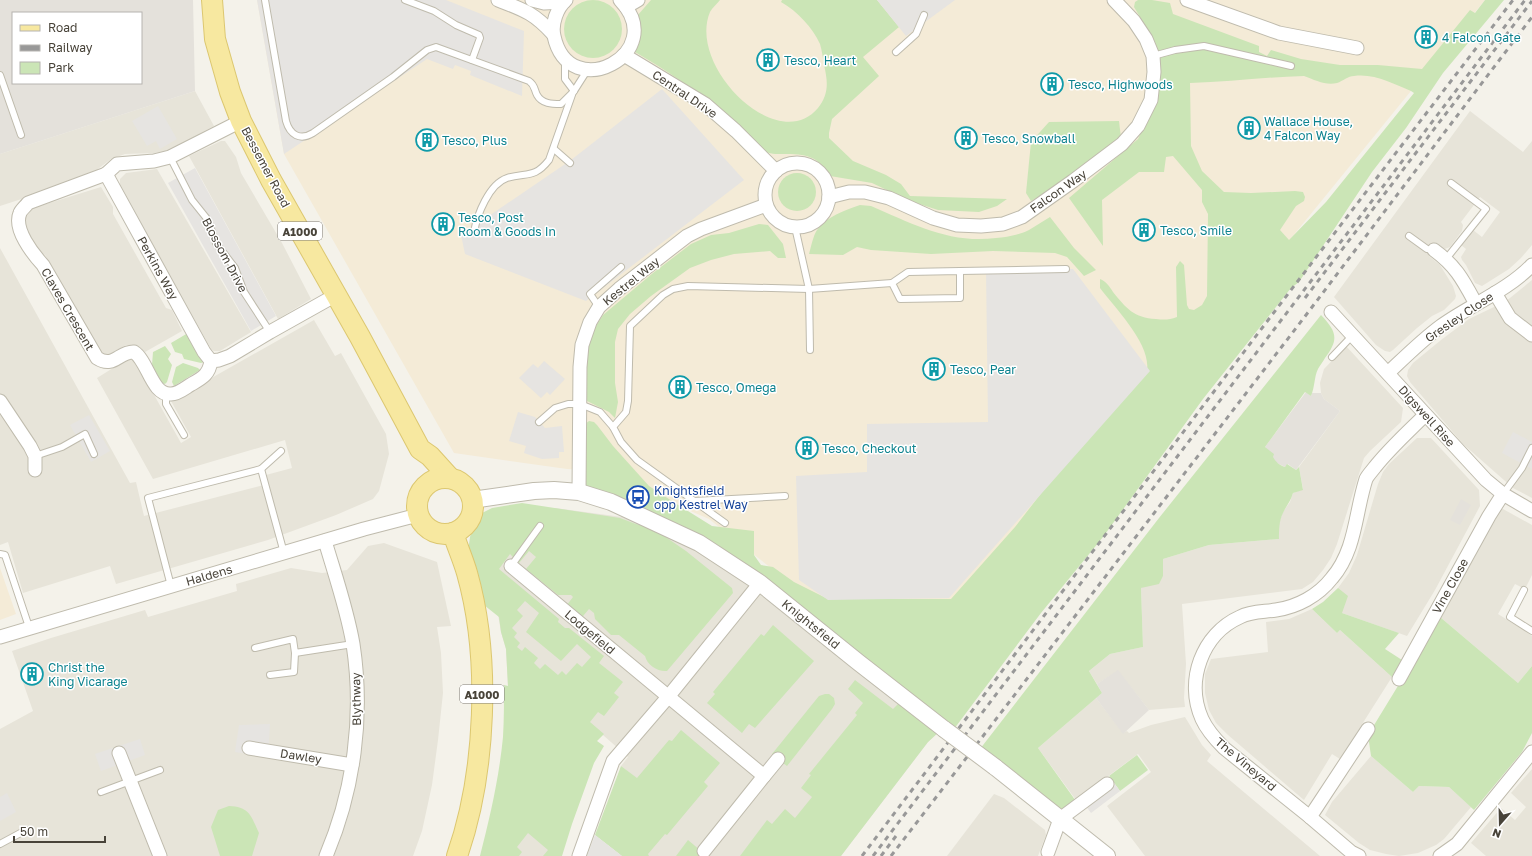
<svg xmlns="http://www.w3.org/2000/svg" width="1532" height="856" font-family="'Golos Text',sans-serif">
	<rect width="100%" height="100%" fill="#f4f2ea"/>
	<g fill="#e7e4d9">
		<path d="M 195,91 L 214,126 L 170,150 L 154,153 L 125,154 L 111,159 L 86,178 L 0,206 L 0,154 Z"/>
		<path d="M 1470,111 L 1523,152 L 1532,141 L 1532,245 L 1521,258 L 1509,269 L 1482,286 L 1475,283 L 1466,265 L 1462,260 L 1461,257 L 1466,249 L 1461,245 L 1473,230 L 1482,237 L 1500,212 L 1480,197 L 1461,222 L 1463,225 L 1462,231 L 1450,247 L 1442,250 L 1435,246 L 1429,256 L 1440,265 L 1453,286 L 1456,296 L 1455,299 L 1444,310 L 1432,316 L 1417,328 L 1393,350 L 1390,352 L 1385,351 L 1376,345 L 1334,297 Z"/>
		<path d="M 221,141 L 225,141 L 236,157 L 241,173 L 282,243 L 311,299 L 278,319 L 189,156 Z"/>
		<path d="M 157,169 L 251,332 L 220,351 L 214,351 L 211,349 L 120,189 L 120,179 L 126,173 Z"/>
		<path d="M 101,187 L 113,207 L 113,214 L 166,308 L 172,310 L 182,331 L 145,352 L 138,347 L 133,345 L 126,345 L 108,355 L 101,353 L 45,255 L 39,252 L 25,226 L 23,220 L 26,212 L 30,209 Z"/>
		<path d="M 0,248 L 130,483 L 136,482 L 144,516 L 268,484 L 266,475 L 292,468 L 285,440 L 153,479 L 97,378 L 129,358 L 134,359 L 181,443 L 191,437 L 171,401 L 314,320 L 335,356 L 341,353 L 386,434 L 389,454 L 379,491 L 373,499 L 336,515 L 268,540 L 116,584 L 110,566 L 23,593 L 8,542 L 0,545 Z"/>
		<path d="M 1532,280 L 1532,327 L 1515,314 L 1505,302 Z"/>
		<path d="M 1496,306 L 1532,340 L 1532,498 L 1513,488 L 1463,444 L 1410,382 L 1407,376 L 1408,370 L 1413,363 L 1441,340 L 1469,319 Z"/>
		<path d="M 1346,346 L 1403,408 L 1401,422 L 1370,451 L 1364,458 L 1337,544 L 1331,558 L 1323,570 L 1313,582 L 1302,589 L 1182,604 L 1186,664 L 1184,698 L 1185,707 L 1149,710 L 1118,671 L 1097,684 L 1089,671 L 1110,654 L 1143,647 L 1141,588 L 1163,576 L 1163,559 L 1209,545 L 1279,539 L 1279,523 L 1283,512 L 1290,502 L 1293,493 L 1303,489 L 1299,467 L 1340,411 L 1324,399 L 1321,393 L 1320,383 L 1324,369 Z"/>
		<path d="M 1417,438 L 1431,438 L 1479,490 L 1480,506 L 1435,590 L 1407,636 L 1342,613 L 1338,588 L 1349,573 L 1357,555 L 1378,484 L 1383,472 L 1389,464 Z"/>
		<path d="M 555,508 L 622,517 L 698,548 L 941,730 L 928,742 L 841,856 L 622,856 L 615,850 L 637,779 L 621,766 L 628,757 L 554,692 L 508,687 L 506,649 L 501,632 L 488,556 Z"/>
		<path d="M 1503,509 L 1532,525 L 1532,575 L 1525,589 L 1515,584 L 1498,614 L 1522,629 L 1532,636 L 1532,666 L 1518,683 L 1440,617 L 1498,510 Z"/>
		<path d="M 384,543 L 437,562 L 451,626 L 437,627 L 441,653 L 443,693 L 438,740 L 432,785 L 422,831 L 413,856 L 0,856 L 0,729 L 33,711 L 12,651 L 51,638 L 145,610 L 148,617 L 237,591 L 236,584 L 291,568 L 322,573 L 347,570 L 368,546 Z"/>
		<path d="M 1312,609 L 1337,633 L 1340,630 L 1392,677 L 1340,759 L 1332,754 L 1304,800 L 1228,735 L 1216,723 L 1209,710 L 1205,693 L 1205,674 L 1211,659 L 1268,652 L 1266,622 L 1289,619 Z"/>
		<path d="M 1096,698 L 1123,733 L 1127,731 L 1129,733 L 1151,725 L 1185,717 L 1202,745 L 1211,755 L 1207,761 L 1320,856 L 1145,856 L 1107,806 L 1151,772 L 1138,754 L 1076,800 L 1038,748 Z"/>
		<path d="M 1371,756 L 1413,792 L 1419,786 L 1449,787 L 1471,807 L 1444,839 L 1436,845 L 1418,853 L 1399,856 L 1386,854 L 1370,850 L 1359,843 L 1325,815 L 1332,802 Z"/>
		<path d="M 1532,769 L 1532,856 L 1486,856 L 1471,843 L 1501,808 L 1515,820 L 1526,807 L 1511,793 Z"/>
		<path d="M 994,794 L 1004,798 L 1045,830 L 1046,835 L 1038,856 L 947,856 Z"/>
		<path d="M 514,815 L 562,856 L 493,856 Z"/>
	</g>
	<g fill="#f4ebd7">
		<path d="M 257,0 L 1485,0 L 1288,242 L 1178,347 L 948,661 L 786,580 L 709,519 L 597,471 L 567,469 L 454,453 L 284,154 Z"/>
		<path d="M 0,568 L 16,614 L 0,620 Z"/>
	</g>
	<g fill="#e4e1db" fill-rule="evenodd">
		<path d="M 0,0 L 193,0 L 195,91 L 0,154 ZM 13,13 L 141,13 L 141,83 L 13,83 Z"/>
		<path d="M 1306,392 L 1311,396 L 1312,393 L 1321,393 L 1324,399 L 1340,411 L 1296,470 L 1288,464 L 1285,467 L 1275,462 L 1265,447 Z"/>
		<path d="M 1461,499 L 1471,505 L 1460,525 L 1450,520 Z"/>
		<path d="M 1118,670 L 1149,710 L 1123,734 L 1096,698 L 1102,693 L 1097,684 Z"/>
	</g>
	<g fill="#cbe5b6" fill-rule="evenodd">
		<circle cx="593" cy="29" r="29"/>
		<path d="M 651,0 L 720,0 C 717,4 712,8 710,12 C 687,67 778,156 818,108 C 829,94 828,82 824,65 C 823,58 822,51 820,44 C 813,28 797,11 781,2 L 782,0 L 877,0 L 899,27 L 863,57 L 879,76 L 832,119 L 829,133 L 829,138 L 853,161 L 886,175 L 901,184 L 910,196 L 1007,199 L 997,206 L 979,212 L 938,210 L 910,201 L 872,183 L 830,176 C 819,158 809,154 787,154 C 778,154 768,155 761,149 C 745,139 732,122 718,110 C 692,87 664,69 635,52 L 637,16 Z"/>
		<path d="M 1138,0 L 1152,0 L 1170,3 L 1173,14 L 1259,46 L 1259,52 L 1267,56 L 1271,50 L 1301,59 L 1340,65 L 1378,65 L 1422,69 L 1470,10 L 1475,13 L 1485,0 L 1504,0 L 1443,73 L 1406,128 L 1372,172 L 1299,282 L 1291,288 L 1260,327 L 1203,399 L 1103,537 L 1041,613 L 954,729 L 741,574 L 581,486 L 585,424 L 589,421 L 594,422 L 597,425 L 613,446 L 649,486 L 675,503 L 712,526 L 754,531 L 754,555 L 761,565 L 773,567 L 794,582 L 828,599 L 951,599 L 1015,527 L 1060,469 L 1147,370 C 1151,344 1115,308 1100,288 L 1100,279 C 1106,281 1110,287 1113,292 C 1126,308 1134,318 1156,319 C 1164,320 1169,320 1177,317 L 1176,267 L 1180,261 L 1184,265 L 1187,305 L 1189,309 L 1194,310 L 1202,305 L 1207,296 L 1208,214 L 1202,202 L 1202,190 L 1173,156 L 1166,157 L 1164,172 L 1139,172 L 1102,200 L 1103,246 L 1069,198 L 1138,139 L 1151,111 L 1159,68 L 1155,42 L 1134,7 L 1135,2 ZM 1304,76 C 1315,80 1326,86 1337,83 C 1343,81 1348,76 1354,76 C 1374,73 1394,84 1411,91 L 1414,93 L 1326,202 L 1289,240 L 1280,230 L 1296,206 L 1304,201 L 1305,197 L 1303,192 L 1295,191 L 1251,193 L 1224,192 L 1202,171 L 1191,146 L 1190,83 C 1228,82 1266,77 1304,76 Z"/>
		<path d="M 1119,121 L 1121,138 L 1067,180 L 1031,201 L 1026,193 L 1031,142 L 1049,122 Z"/>
		<circle cx="797" cy="192" r="19"/>
		<path d="M 860,205 L 871,206 C 913,224 950,244 996,238 C 1007,237 1019,235 1029,230 C 1036,226 1043,221 1050,217 L 1074,248 L 1096,270 L 1084,276 L 1067,257 L 1055,253 L 993,251 L 931,254 L 871,250 L 857,247 L 843,255 L 809,254 C 811,247 813,236 817,230 C 826,217 845,210 860,205 Z"/>
		<path d="M 759,224 L 768,225 L 783,244 L 786,258 L 778,258 L 770,251 L 734,254 L 711,260 L 690,268 L 651,296 L 630,314 L 618,329 L 615,342 L 615,383 L 618,402 L 615,418 L 609,412 L 585,400 L 587,346 L 594,329 L 603,315 L 653,273 L 691,244 L 711,235 L 729,233 Z"/>
		<path d="M 1321,315 C 1337,332 1339,339 1325,358 C 1323,362 1320,365 1318,369 C 1314,377 1315,387 1311,396 L 1305,392 L 1265,447 L 1274,454 L 1273,457 C 1276,462 1279,465 1285,467 L 1287,464 L 1296,470 L 1299,467 L 1303,490 L 1293,493 C 1291,501 1286,506 1283,513 C 1279,521 1279,530 1279,539 L 1209,545 L 1163,559 L 1163,576 L 1159,584 L 1141,588 L 1143,647 L 1110,654 L 1089,671 L 1102,693 L 1038,748 L 1078,804 L 1064,809 L 1056,808 L 980,749 L 1159,518 Z"/>
		<path d="M 188,333 L 204,362 L 201,363 L 184,359 L 182,354 L 175,352 L 171,343 Z"/>
		<path d="M 165,346 L 171,354 L 168,359 L 172,365 L 167,382 L 165,384 L 162,383 L 152,365 L 153,352 Z"/>
		<path d="M 183,363 L 198,368 L 200,370 L 174,386 L 172,382 L 176,367 Z"/>
		<path d="M 522,503 L 620,518 L 636,524 L 654,529 L 686,551 L 732,588 L 733,593 L 667,671 C 658,672 647,665 645,656 L 619,635 L 611,635 L 595,619 L 594,613 L 589,609 L 578,622 L 563,610 L 573,597 L 571,595 L 558,595 L 526,569 L 536,557 L 529,551 L 519,563 L 510,554 L 499,569 L 559,619 L 558,622 L 565,628 L 569,628 L 604,656 L 599,663 L 623,682 L 614,693 L 619,697 L 604,716 L 598,712 L 590,722 L 604,734 L 597,741 L 604,746 L 594,763 L 572,824 L 562,856 L 543,856 L 548,850 L 528,833 L 517,847 L 522,852 L 519,856 L 480,856 C 490,817 499,778 503,737 C 504,720 504,702 504,685 L 508,686 L 506,649 L 501,632 L 499,617 L 479,601 L 468,551 L 470,537 L 476,519 L 482,513 L 492,508 ZM 525,601 L 539,613 L 526,632 L 561,661 L 577,644 L 591,657 L 582,667 L 577,663 L 566,675 L 562,671 L 558,675 L 545,664 L 540,669 L 534,663 L 538,658 L 525,647 L 522,651 L 517,647 L 520,643 L 514,637 L 517,633 L 512,628 L 523,616 L 517,610 Z"/>
		<path d="M 1338,588 L 1348,596 L 1342,613 L 1399,633 L 1385,649 L 1402,660 L 1392,677 L 1340,630 L 1337,633 L 1312,609 L 1323,602 Z"/>
		<path d="M 1440,617 L 1518,683 L 1532,666 L 1532,733 L 1522,752 L 1474,810 L 1449,787 L 1419,786 L 1413,792 L 1371,756 L 1368,735 Z"/>
		<path d="M 773,625 L 814,661 L 755,728 L 749,724 L 742,733 L 707,703 L 715,694 L 713,692 L 761,634 L 764,636 Z"/>
		<path d="M 855,680 L 893,709 L 901,701 L 941,730 L 928,742 L 841,856 L 740,856 L 767,820 L 772,824 L 785,809 L 795,818 L 812,797 L 801,788 L 811,775 L 809,774 L 857,715 L 855,713 L 863,703 L 848,689 Z"/>
		<path d="M 825,694 L 829,694 L 834,698 L 835,704 L 832,709 L 787,766 L 772,754 L 819,696 Z"/>
		<path d="M 681,730 L 720,763 L 704,782 L 708,786 L 667,835 L 665,834 L 648,854 L 649,856 L 622,856 L 595,835 L 621,766 L 637,778 L 669,740 L 672,741 Z"/>
		<path d="M 1137,755 L 1148,770 L 1120,791 L 1109,776 Z"/>
		<path d="M 229,806 C 250,807 251,816 259,833 L 252,856 L 220,856 L 211,827 L 218,810 Z"/>
		<path d="M 688,840 L 707,856 L 676,856 Z"/>
	</g>
	<g fill="#e6e4e1">
		<path d="M 257,0 L 446,0 L 524,31 L 522,96 L 470,75 L 471,71 L 455,65 L 453,69 L 427,59 L 284,154 Z"/>
		<path d="M 877,0 L 955,0 L 906,36 Z"/>
		<path d="M 662,89 L 744,180 L 586,301 L 465,254 L 461,235 L 571,160 Z"/>
		<path d="M 158,106 L 177,139 L 160,149 L 156,141 L 147,146 L 132,121 Z"/>
		<path d="M 195,168 L 276,316 L 251,331 L 168,183 Z"/>
		<path d="M 1066,269 L 1073,269 L 1150,371 L 949,598 L 828,600 L 799,580 L 796,476 L 867,472 L 867,424 L 988,422 L 986,271 Z"/>
		<path d="M 544,361 L 565,379 L 550,395 L 547,392 L 541,398 L 519,378 L 533,364 L 538,368 Z"/>
		<path d="M 518,412 L 535,417 L 545,428 L 562,426 L 564,452 L 559,452 L 559,458 L 542,459 L 524,453 L 526,446 L 509,441 Z"/>
		<path d="M 89,415 L 110,451 L 91,462 L 70,425 Z"/>
		<path d="M 1513,432 L 1532,442 L 1532,469 L 1502,453 Z"/>
		<path d="M 270,724 L 268,757 L 235,752 L 239,725 Z"/>
		<path d="M 140,739 L 145,755 L 101,771 L 95,754 Z"/>
		<path d="M 1109,776 L 1120,791 L 1091,813 L 1080,798 Z"/>
		<path d="M 7,793 L 16,812 L 0,821 L 0,797 Z"/>
		<path d="M 595,835 L 622,856 L 587,856 Z"/>
	</g>
	<g fill="none" stroke-linecap="round" stroke-linejoin="round">
		<g stroke="#bfbbad" stroke-width="8">
			<g id="service">
				<path d="M 265,0 L 286,121 C 290,135 300,141 313,133 L 393,77 L 427,50 L 436,47 L 529,81 C 535,85 534,89 537,95 C 542,104 552,104 561,104 L 574,91 L 588,69"/>
				<path d="M 405,0 L 434,11 L 456,25 L 479,35 L 480,38 L 472,60"/>
				<path d="M 896,52 L 916,34 L 924,15"/>
				<path d="M 1153,56 L 1175,50 L 1204,46 L 1291,66"/>
				<path d="M 565,58 L 565,79 L 574,91"/>
				<path d="M 0,75 L 21,135"/>
				<path d="M 554,149 L 570,163"/>
				<path d="M 170,157 L 192,200 L 208,220 L 216,243 L 235,268 L 244,292 L 270,332"/>
				<path d="M 795,227 L 809,289 L 810,350"/>
				<path d="M 474,232 C 477,215 489,184 507,178 C 527,172 534,179 549,160 L 573,92"/>
				<path d="M 1409,236 L 1427,249 L 1434,250"/>
				<path d="M 1446,259 L 1486,209 L 1451,183"/>
				<path d="M 960,271 L 960,298 L 900,299 L 892,283 L 908,272 Z"/>
				<path d="M 960,271 L 1066,269"/>
				<path d="M 599,307 L 590,294 L 621,267"/>
				<path d="M 1332,357 L 1352,336"/>
				<path d="M 166,394 L 166,404 L 184,435"/>
				<path d="M 539,422 L 555,408 L 568,404 L 580,404 L 600,412 L 613,427"/>
				<path d="M 35,456 L 62,447 L 85,434 L 94,454"/>
				<path d="M 261,469 L 281,451"/>
				<path d="M 1503,494 L 1522,468 L 1532,448"/>
				<path d="M 694,501 L 785,496"/>
				<path d="M 725,523 L 637,460 L 621,442 L 613,427 L 626,412 L 628,401 L 630,326 L 663,295 L 673,289 L 688,286 L 809,289 L 892,283"/>
				<path d="M 0,554 L 5,555 L 29,627"/>
				<path d="M 511,566 L 540,526"/>
				<path d="M 171,586 L 148,498 L 261,469 L 284,553"/>
				<path d="M 1524,590 L 1510,617 L 1532,631"/>
				<path d="M 255,648 L 293,639 L 295,653 L 353,644"/>
				<path d="M 270,675 L 294,672 L 295,653"/>
				<path d="M 101,792 L 160,770"/>
				<path d="M 0,844 L 26,830"/>
			</g>
		</g>
		<g stroke="#bfbbad" stroke-width="15">
			<g id="minor">
				<path d="M 498,0 C 524,10 534,13 553,34"/>
				<path d="M 532,0 L 544,3 L 564,2"/>
				<path d="M 566,0 C 557,8 551,24 554,36 C 569,106 671,53 620,0"/>
				<path d="M 1187,0 L 1279,33 L 1357,48"/>
				<path d="M 626,7 L 638,0"/>
				<path d="M 624,55 L 705,104 L 736,131 L 776,171"/>
				<path d="M 241,121 L 170,157 L 154,161 L 117,164 L 106,174 L 28,203 C 26,206 21,210 20,213 C 13,229 33,254 43,265 L 97,358 C 114,369 119,351 134,352 C 148,361 152,396 171,394 C 178,394 185,388 190,385 C 202,378 209,375 211,361 L 219,360 L 230,356 L 270,332 L 336,295"/>
				<circle cx="797" cy="195" r="32"/>
				<path d="M 106,174 L 204,352 L 211,361"/>
				<path d="M 829,197 L 849,192 L 865,192 L 889,198 L 933,218 L 957,225 L 981,226 L 1003,224 L 1022,217 L 1073,181 L 1122,144 L 1138,126 L 1151,100 L 1154,72 L 1153,56 L 1146,39 L 1134,21 L 1114,0"/>
				<path d="M 1434,250 C 1456,266 1463,280 1476,304"/>
				<path d="M 1495,293 L 1510,318 L 1532,335"/>
				<path d="M 1331,312 L 1486,480 L 1503,494 L 1532,511"/>
				<path d="M 1388,373 C 1405,357 1422,340 1441,326 C 1470,305 1507,291 1532,265"/>
				<path d="M 0,401 L 30,446 L 35,456 L 35,470"/>
				<path d="M 579,492 L 580,367 L 582,345 L 590,322 L 599,307 L 619,289 L 687,236 L 701,229 L 766,205"/>
				<path d="M 325,541 C 335,575 347,609 353,644 C 364,716 354,790 326,856"/>
				<path d="M 511,566 L 764,776 L 704,851"/>
				<path d="M 0,637 L 364,529 L 418,515"/>
				<path d="M 1399,679 L 1489,516 L 1503,494"/>
				<path d="M 249,748 L 352,765"/>
				<path d="M 119,753 L 160,856"/>
				<path d="M 764,776 L 778,759"/>
				<path d="M 1310,817 L 1368,729"/>
				<path d="M 1048,852 L 1060,819 L 1107,784"/>
				<path d="M 579,856 L 613,761 L 668,697 L 760,583"/>
				<path d="M 1359,856 L 1351,852 L 1310,817 L 1224,748 C 1215,739 1207,730 1202,719 C 1185,681 1202,634 1240,617 C 1251,611 1263,612 1276,610 C 1297,607 1318,596 1332,578 C 1356,550 1355,513 1366,479 C 1368,475 1372,471 1375,467 C 1390,448 1408,432 1425,415"/>
				<path d="M 1440,856 L 1457,844 L 1532,752"/>
			</g>
		</g>
		<g stroke="#bfbbad" stroke-width="18">
			<g id="tertiary">
				<path d="M 472,500 L 534,491 L 554,490 L 579,492 L 611,502 L 699,543 L 760,583 L 858,662 L 944,729"/>
				<path d="M 995,767 L 1107,856"/>
			</g>
		</g>
		<g stroke="#dcc770" stroke-width="22">
			<g id="primary">
				<path d="M 212,0 L 215,39 L 230,92 L 241,121 L 271,180 L 360,337 L 420,449 L 430,456 L 449,477"/>
				<circle cx="445" cy="506" r="28"/>
				<path d="M 453,533 C 457,546 463,559 467,573 C 491,658 486,773 457,856"/>
			</g>
		</g>
		<use href="#service" stroke="#fff" stroke-width="6"/>
		<use href="#minor" stroke="#fff" stroke-width="13"/>
		<use href="#tertiary" stroke="#fff" stroke-width="16"/>
		<use href="#primary" stroke="#f7e8a0" stroke-width="20"/>
		<g stroke="#989898" stroke-width="3" stroke-dasharray="5 5" stroke-linecap="butt">
			<path d="M 1305,298 L 1532,1"/>
			<path d="M 862,856 L 1278,307 L 1513,0"/>
			<path d="M 873,856 L 1525,0"/>
			<path d="M 881,856 L 896,836"/>
			<path d="M 891,856 L 1303,319 L 1532,17"/>
		</g>
		<g stroke="#bfbbad" stroke-width="18" stroke-linecap="butt">
			<path id="tertiary-bridge" d="M 944,729 L 995,767"/>
		</g>
		<use href="#tertiary-bridge" stroke="#fff" stroke-width="16"/>
	</g>
	<defs>
		<g id="building-ring" transform="scale(1.15)"><circle r="9.5" fill="#fff" stroke="#0f9aa8" stroke-width="1.5"/><path d="M-4-6H4V6H1V3H-1V6H-4ZM-2.5-4.3h1.7v1.8h-1.7ZM.8-4.3h1.7v1.8H.8ZM-2.5-1h1.7V.8h-1.7ZM.8-1h1.7V.8H.8Z" fill="#0f9aa8"/></g>
		<g id="bus-ring" transform="scale(1.15)"><circle r="9.5" fill="#fff" stroke="#1a4fb4" stroke-width="1.5"/><path d="M-5-6H5V4H4V6H2V4H-2V6H-4V4H-5ZM-3.5-4V0h7V-4ZM-3.5 1.2v1.5H-2V1.2ZM2 1.2v1.5H3.5V1.2Z" fill="#1a4fb4"/></g>
	</defs>
	<g fill-rule="evenodd">
		<use href="#building-ring" x="1426" y="37"/>
		<use href="#building-ring" x="768" y="60"/>
		<use href="#building-ring" x="1052" y="84"/>
		<use href="#building-ring" x="1249" y="128"/>
		<use href="#building-ring" x="966" y="138"/>
		<use href="#building-ring" x="427" y="140"/>
		<use href="#building-ring" x="443" y="224"/>
		<use href="#building-ring" x="1144" y="230"/>
		<use href="#building-ring" x="934" y="369"/>
		<use href="#building-ring" x="680" y="387"/>
		<use href="#building-ring" x="807" y="448"/>
		<use href="#bus-ring" x="638" y="497"/>
		<use href="#building-ring" x="32" y="674"/>
	</g>
	<g text-anchor="middle" dominant-baseline="central" stroke-width="3" stroke-linejoin="round" paint-order="stroke">
		<g fill="#fff" stroke="#7f7b74" stroke-width="1">
			<rect x="278" y="222" width="44" height="18" rx="3"/>
			<rect x="460" y="685" width="44" height="18" rx="3"/>
		</g>
		<g font-size="11" font-weight="bold" fill="#484339">
			<text x="300" y="231">A1000</text>
			<text x="482" y="694">A1000</text>
		</g>
		<g font-size="12" fill="#0d838f" stroke="#fff" text-anchor="start">
			<text x="1442" y="37">4 Falcon Gate</text>
			<text x="784" y="60">Tesco, Heart</text>
			<text x="1068" y="84">Tesco, Highwoods</text>
			<text x="1264" y="121">Wallace House,<tspan x="1264" dy="14">4 Falcon Way</tspan></text>
			<text x="982" y="138">Tesco, Snowball</text>
			<text x="442" y="140">Tesco, Plus</text>
			<text x="458" y="217">Tesco, Post<tspan x="458" dy="14">Room &amp; Goods In</tspan></text>
			<text x="1160" y="230">Tesco, Smile</text>
			<text x="950" y="369">Tesco, Pear</text>
			<text x="696" y="387">Tesco, Omega</text>
			<text x="822" y="448">Tesco, Checkout</text>
			<text x="48" y="667">Christ the<tspan x="48" dy="14">King Vicarage</tspan></text>
		</g>
		<g font-size="12" fill="#484339" stroke="#fff">
			<text transform="translate(685 94) rotate(34)">Central Drive</text>
			<text transform="translate(266 167) rotate(62)">Bessemer Road</text>
			<text transform="translate(1058 191) rotate(-35)">Falcon Way</text>
			<text transform="translate(225 255) rotate(62)">Blossom Drive</text>
			<text transform="translate(158 268) rotate(61)">Perkins Way</text>
			<text transform="translate(631 281) rotate(-39)">Kestrel Way</text>
			<text transform="translate(68 309) rotate(60)">Claves Crescent</text>
			<text transform="translate(1459 317) rotate(-34)">Gresley Close</text>
			<text transform="translate(1427 416) rotate(48)">Digswell Rise</text>
			<text transform="translate(209 575) rotate(-16)">Haldens</text>
			<text transform="translate(1450 586) rotate(-61)">Vine Close</text>
			<text transform="translate(811 624) rotate(39)">Knightsfield</text>
			<text transform="translate(590 632) rotate(40)">Lodgefield</text>
			<text transform="translate(356 699) rotate(-91)">Blythway</text>
			<text transform="translate(301 756) rotate(9)">Dawley</text>
			<text transform="translate(1246 764) rotate(40)">The Vineyard</text>
		</g>
		<g font-size="12" fill="#164399" stroke="#fff" text-anchor="start">
			<text x="654" y="490">Knightsfield<tspan x="654" dy="14">opp Kestrel Way</tspan></text>
		</g>
	</g>
	<rect x="12" y="12" width="130" height="72" fill="#ffffff" stroke="#b6b4b0"/>
	<rect x="20" y="25" width="20" height="6" fill="#f7e8a0" stroke="#b6b4b0"/>
	<text x="48" y="32" font-size="12" fill="#484339">Road</text>
	<rect x="20" y="45" width="20" height="6" fill="#989898" stroke="#b6b4b0"/>
	<text x="48" y="52" font-size="12" fill="#484339">Railway</text>
	<rect x="20" y="62" width="20" height="12" fill="#cbe5b6" stroke="#b6b4b0"/>
	<text x="48" y="72" font-size="12" fill="#484339">Park</text>
	<g transform="translate(1500 824) rotate(200)" stroke="#ffffff" stroke-width="3" paint-order="stroke">
	<path d="M0-3L7 15L0 10L-7 15Z" fill="#484339"/>
	<text y="-6" font-size="11" font-weight="bold" text-anchor="middle" fill="#484339">N</text>
	</g>
	<path d="M14 836v6h91v-6" fill="none" stroke="#484339" stroke-width="2"/>
	<text x="20" y="836" font-size="12" fill="#484339" stroke="#ffffff" stroke-width="3" paint-order="stroke">50 m</text>
</svg>
